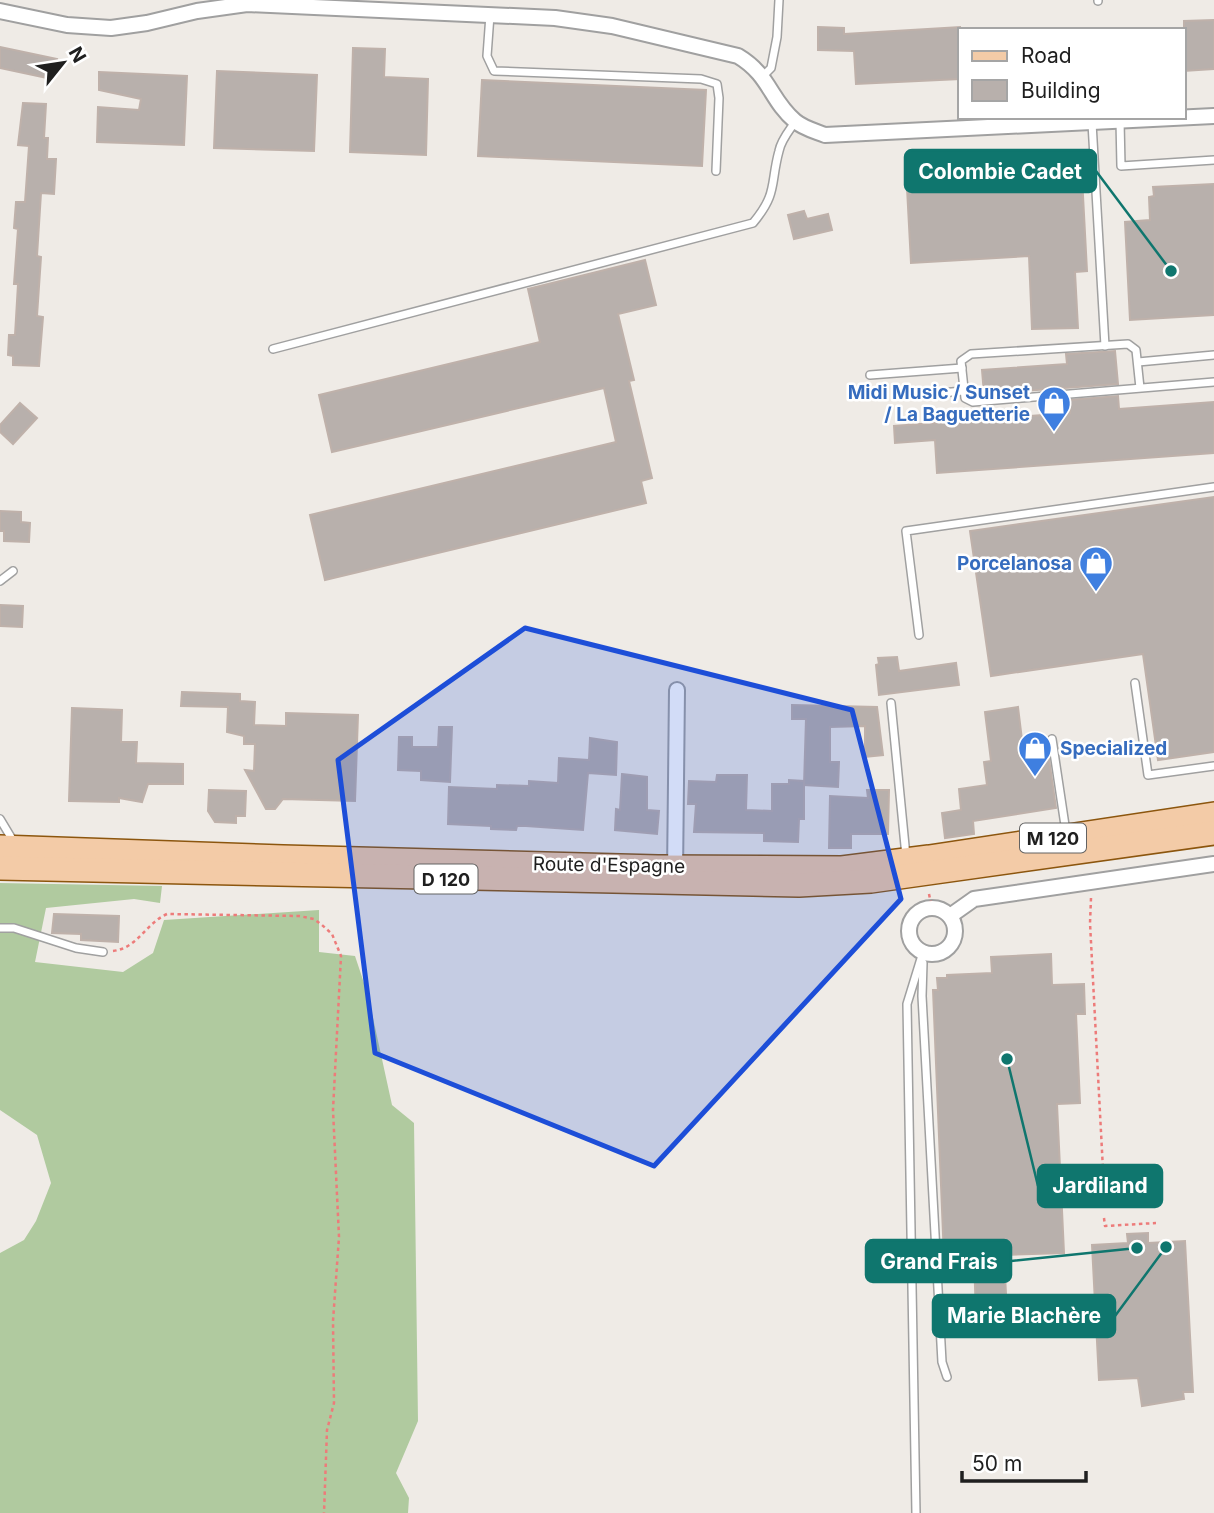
<svg xmlns="http://www.w3.org/2000/svg" width="1214" height="1513" font-family="Inter,sans-serif">
	<rect width="100%" height="100%" fill="#efebe6"/>
	<path fill="#b0ca9f" d="M 0,883 L 162,886 L 160,903 L 134,899 L 46,908 L 35,962 L 123,972 L 153,953 L 164,920 L 319,910 L 319,952 L 355,956 L 368,995 L 392,1105 L 414,1123 L 418,1421 L 396,1473 L 409,1498 L 408,1513 L 0,1513 L 0,1253 L 24,1240 L 36,1221 L 51,1183 L 37,1135 L 0,1110 Z"/>
	<g fill="#b8b0ac" stroke="#bfb1aa" stroke-width="2">
		<path d="M 1214,20 L 1214,69 L 1184,71 L 1184,21 Z"/>
		<path d="M 818,27 L 844,28 L 844,34 L 960,27 L 960,79 L 856,84 L 854,51 L 818,50 Z"/>
		<path d="M 0,47 L 57,59 L 52,79 L 0,68 Z"/>
		<path d="M 353,48 L 385,49 L 384,77 L 428,79 L 426,155 L 350,152 Z"/>
		<path d="M 217,71 L 317,75 L 314,151 L 214,148 Z"/>
		<path d="M 99,72 L 187,76 L 184,145 L 97,142 L 98,107 L 139,110 L 141,99 L 99,90 Z"/>
		<path d="M 482,80 L 706,90 L 702,166 L 478,156 Z"/>
		<path d="M 23,103 L 46,104 L 44,138 L 48,138 L 47,159 L 56,159 L 54,194 L 41,193 L 37,256 L 41,257 L 37,316 L 43,317 L 39,366 L 13,365 L 13,356 L 8,355 L 9,335 L 15,335 L 18,284 L 14,284 L 18,229 L 14,228 L 16,202 L 25,202 L 29,146 L 18,145 Z"/>
		<path d="M 1082,177 L 1087,271 L 1075,272 L 1078,328 L 1032,329 L 1029,256 L 911,263 L 907,188 Z"/>
		<path d="M 1214,184 L 1214,315 L 1130,320 L 1125,222 L 1150,220 L 1149,197 L 1154,196 L 1153,187 Z"/>
		<path d="M 804,211 L 807,219 L 828,214 L 832,230 L 794,239 L 788,215 Z"/>
		<path d="M 645,260 L 656,305 L 618,314 L 634,380 L 629,381 L 652,478 L 641,481 L 646,503 L 325,580 L 310,515 L 616,442 L 604,388 L 332,452 L 319,395 L 540,342 L 528,289 Z"/>
		<path d="M 1115,351 L 1118,384 L 984,394 L 982,370 L 1067,364 L 1066,354 Z"/>
		<path d="M 1118,396 L 1119,409 L 1214,402 L 1214,453 L 937,473 L 935,440 L 895,443 L 894,426 L 1070,413 L 1069,400 Z"/>
		<path d="M 20,403 L 37,418 L 13,444 L 0,432 L 0,425 Z"/>
		<path d="M 1214,497 L 1214,752 L 1158,760 L 1143,654 L 991,676 L 970,531 Z"/>
		<path d="M 0,511 L 21,512 L 21,522 L 30,523 L 29,542 L 4,541 L 4,531 L 0,531 Z"/>
		<path d="M 0,605 L 23,606 L 22,627 L 0,626 Z"/>
		<path d="M 897,657 L 899,671 L 956,663 L 959,685 L 879,695 L 876,665 L 879,664 L 878,658 Z"/>
		<path d="M 182,692 L 240,694 L 240,701 L 255,702 L 254,725 L 286,726 L 286,713 L 358,715 L 355,801 L 283,799 L 275,809 L 266,809 L 245,770 L 254,771 L 255,744 L 244,744 L 244,736 L 227,732 L 228,707 L 181,706 Z"/>
		<path d="M 792,705 L 877,707 L 883,755 L 865,757 L 865,726 L 830,727 L 830,762 L 839,762 L 838,787 L 804,785 L 806,719 L 792,719 Z"/>
		<path d="M 1018,707 L 1023,748 L 1047,745 L 1056,808 L 973,821 L 974,834 L 945,838 L 942,813 L 961,810 L 959,789 L 987,785 L 984,762 L 991,761 L 985,712 Z"/>
		<path d="M 72,708 L 122,710 L 121,742 L 137,742 L 136,763 L 183,764 L 183,784 L 148,784 L 142,802 L 119,798 L 119,802 L 69,801 Z"/>
		<path d="M 439,727 L 452,727 L 450,782 L 421,780 L 421,771 L 398,770 L 399,737 L 412,737 L 412,747 L 438,747 Z"/>
		<path d="M 590,738 L 617,742 L 616,775 L 588,773 L 583,830 L 526,826 L 517,826 L 516,830 L 491,829 L 491,826 L 448,824 L 449,787 L 497,789 L 497,785 L 529,786 L 529,781 L 558,783 L 559,758 L 589,760 Z"/>
		<path d="M 622,774 L 647,777 L 647,810 L 659,811 L 657,834 L 615,830 L 616,809 L 620,810 Z"/>
		<path d="M 717,775 L 747,775 L 746,810 L 772,811 L 772,784 L 789,784 L 789,780 L 804,781 L 804,819 L 799,819 L 798,842 L 764,841 L 764,833 L 694,832 L 696,804 L 688,804 L 689,781 L 716,782 Z"/>
		<path d="M 209,790 L 246,791 L 245,816 L 236,816 L 236,823 L 215,822 L 208,811 Z"/>
		<path d="M 867,790 L 889,790 L 888,834 L 851,834 L 851,848 L 829,848 L 830,796 L 868,798 Z"/>
		<path d="M 54,914 L 119,916 L 118,942 L 81,940 L 81,934 L 52,933 Z"/>
		<path d="M 1051,954 L 1052,985 L 1084,984 L 1085,1014 L 1076,1014 L 1080,1103 L 1057,1104 L 1064,1253 L 1004,1255 L 1007,1314 L 976,1316 L 974,1257 L 944,1258 L 933,990 L 938,990 L 937,978 L 947,978 L 947,975 L 992,973 L 991,957 Z"/>
		<path d="M 1148,1233 L 1148,1243 L 1185,1241 L 1193,1392 L 1183,1392 L 1184,1399 L 1142,1406 L 1138,1378 L 1099,1380 L 1092,1245 L 1128,1243 L 1127,1234 Z"/>
	</g>
	<g fill="none" stroke-linecap="round" stroke-linejoin="round">
		<g stroke="#a0a0a0" stroke-width="10">
			<g id="service">
				<path d="M 1098,0 L 1098,1"/>
				<path d="M 490,15 L 487,56 L 494,71 L 701,79 L 717,84 L 719,98 L 716,171"/>
				<path d="M 763,76 L 771,68 L 777,37 L 779,0"/>
				<path d="M 1120,121 L 1121,166 L 1214,160"/>
				<path d="M 1092,123 L 1105,346"/>
				<path d="M 1023,162 L 1094,158"/>
				<path d="M 273,349 L 753,223 C 778,193 770,184 779,151 C 781,140 789,131 795,122"/>
				<path d="M 1138,362 L 1214,355"/>
				<path d="M 870,375 L 962,368"/>
				<path d="M 1140,388 L 1136,350 L 1128,344 L 971,354 L 961,361 L 965,398 L 973,402 L 1214,382"/>
				<path d="M 929,394 L 963,391"/>
				<path d="M 0,581 L 13,571"/>
				<path d="M 919,635 L 906,531 L 1214,487"/>
				<path d="M 1135,683 L 1148,775 L 1214,766"/>
				<path d="M 891,703 L 906,856"/>
				<path d="M 1052,739 L 1066,832"/>
				<path d="M 0,819 L 15,844"/>
				<path d="M 0,928 L 14,928 L 76,948 L 103,952"/>
				<path d="M 923,963 L 922,996 L 942,1362 L 947,1377"/>
				<path d="M 916,1513 L 907,1004 L 923,952"/>
			</g>
		</g>
		<g stroke="#a0a0a0" stroke-width="18">
			<g id="minor">
				<path d="M 0,11 L 67,25 L 111,28 L 147,23 L 197,11 L 247,4 L 555,18 L 612,26 L 738,56 C 770,75 770,100 795,121 C 803,128 815,131 825,135 L 1214,116"/>
				<path d="M 675,874 L 677,690"/>
				<circle cx="932" cy="931" r="23"/>
				<path d="M 950,916 L 974,899 L 1214,864"/>
			</g>
		</g>
		<g stroke="#8c560e" stroke-width="26">
			<g id="primary">
				<path d="M 0,847 L 283,857 L 658,867 L 842,868 L 929,857 L 1214,814"/>
				<path d="M 0,868 L 799,885 L 871,881 L 1214,833"/>
			</g>
		</g>
		<g stroke="#ed7b7a" stroke-width="2.5" stroke-dasharray="3.5 3.5" stroke-linecap="butt">
			<path d="M 929,894 L 932,908"/>
			<path d="M 1091,898 L 1090,923 L 1103,1170"/>
			<path d="M 113,951 C 138,948 146,923 167,914 L 299,916 L 314,919 L 322,925 L 332,934 L 341,956 L 333,1110 L 339,1237 L 333,1321 L 334,1403 L 327,1430 L 324,1513"/>
			<path d="M 1104,1218 L 1105,1226 L 1156,1223"/>
		</g>
		<use href="#service" stroke="#fff" stroke-width="7"/>
		<use href="#minor" stroke="#fff" stroke-width="14"/>
		<use href="#primary" stroke="#f3cba7" stroke-width="23"/>
	</g>
	<path fill="#1d4ed8" fill-opacity="0.2" stroke="#1d4ed8" stroke-width="5" stroke-linejoin="round" d="M 525,628 L 852,710 L 901,899 L 654,1166 L 375,1053 L 338,760 Z"/>
	<defs>
		<g id="shop-pin" transform="scale(1.75)"><path d="M0 17L-7.5 6A9.5 9.5 0 1 1 7.5 6Z" fill="#3f7fe0" stroke="#fff"/><path d="M-5-2.5h2.3a2.7 3.5 0 0 1 5.4 0H5L5.5 6h-11ZM-1.5-2.5h3a1.5 2.3 0 0 0-3 0Z" fill="#fff"/></g>
	</defs>
	<g fill-rule="evenodd">
		<use href="#shop-pin" x="1054" y="403"/>
		<use href="#shop-pin" x="1096" y="563"/>
		<use href="#shop-pin" x="1035" y="748"/>
	</g>
	<g text-anchor="middle" dominant-baseline="central" stroke-width="5" stroke-linejoin="round" paint-order="stroke">
		<g fill="#fff" stroke="#626262" stroke-width="2">
			<rect x="1020" y="823.5" width="66" height="29" rx="5"/>
			<rect x="414.5" y="864.5" width="63" height="29" rx="5"/>
		</g>
		<g font-size="18" font-weight="bold" fill="#1f1f1f">
			<text x="1053" y="838">M 120</text>
			<text x="446" y="879">D 120</text>
		</g>
		<g font-size="19" font-weight="bold" fill="#366cbe" stroke="#fff" text-anchor="end">
			<text x="1030" y="392">Midi Music / Sunset<tspan x="1030" dy="22">/ La Baguetterie</tspan></text>
			<text x="1072" y="563">Porcelanosa</text>
			<text x="1060" y="748" text-anchor="start">Specialized</text>
		</g>
		<g font-size="19" fill="#1f1f1f" stroke="#fff">
			<text transform="translate(609 865) rotate(1)">Route d'Espagne</text>
		</g>
	</g>
	<path fill="none" stroke="#0f766e" stroke-width="2.5" d="M1171 271L1096 171M1007 1059L1038 1186M1137 1248L1011 1261M1166 1247L1115 1316"/>
	<g fill="#0f766e" stroke="#fff" stroke-width="2.5">
		<circle cx="1171" cy="271" r="7"/>
		<circle cx="1007" cy="1059" r="7"/>
		<circle cx="1137" cy="1248" r="7"/>
		<circle cx="1166" cy="1247" r="7"/>
	</g>
	<g fill="#0f766e" stroke="#0f766e" stroke-width="2.5">
		<rect x="905" y="150" width="191" height="42" rx="7"/>
		<rect x="1038" y="1165" width="124" height="42" rx="7"/>
		<rect x="866" y="1240" width="145" height="42" rx="7"/>
		<rect x="933" y="1295" width="182" height="42" rx="7"/>
	</g>
	<g font-size="21" text-anchor="middle" font-weight="bold" fill="#fff">
		<text x="1000" y="179">Colombie Cadet</text>
		<text x="1100" y="1193">Jardiland</text>
		<text x="939" y="1269">Grand Frais</text>
		<text x="1024" y="1323">Marie Blachère</text>
	</g>
	<rect x="958" y="28" width="228" height="91" fill="#ffffff" stroke="#a5a5a5" stroke-width="2"/>
	<rect x="972" y="51" width="35" height="10" fill="#f3cba7" stroke="#a5a5a5" stroke-width="2"/>
	<text x="1021" y="63" font-size="21" fill="#1f1f1f">Road</text>
	<rect x="972" y="80" width="35" height="21" fill="#b8b0ac" stroke="#a5a5a5" stroke-width="2"/>
	<text x="1021" y="98" font-size="21" fill="#1f1f1f">Building</text>
	<g transform="translate(63 63) rotate(60)" stroke="#ffffff" stroke-width="5" paint-order="stroke">
	<path d="M0-5L12 26L0 18L-12 26Z" fill="#1f1f1f"/>
	<text y="-10" font-size="19" font-weight="bold" text-anchor="middle" fill="#1f1f1f">N</text>
	</g>
	<path d="M962 1471v10h124v-10" fill="none" stroke="#1f1f1f" stroke-width="3.5"/>
	<text x="972" y="1471" font-size="21" fill="#1f1f1f" stroke="#ffffff" stroke-width="5" paint-order="stroke">50 m</text>
</svg>
